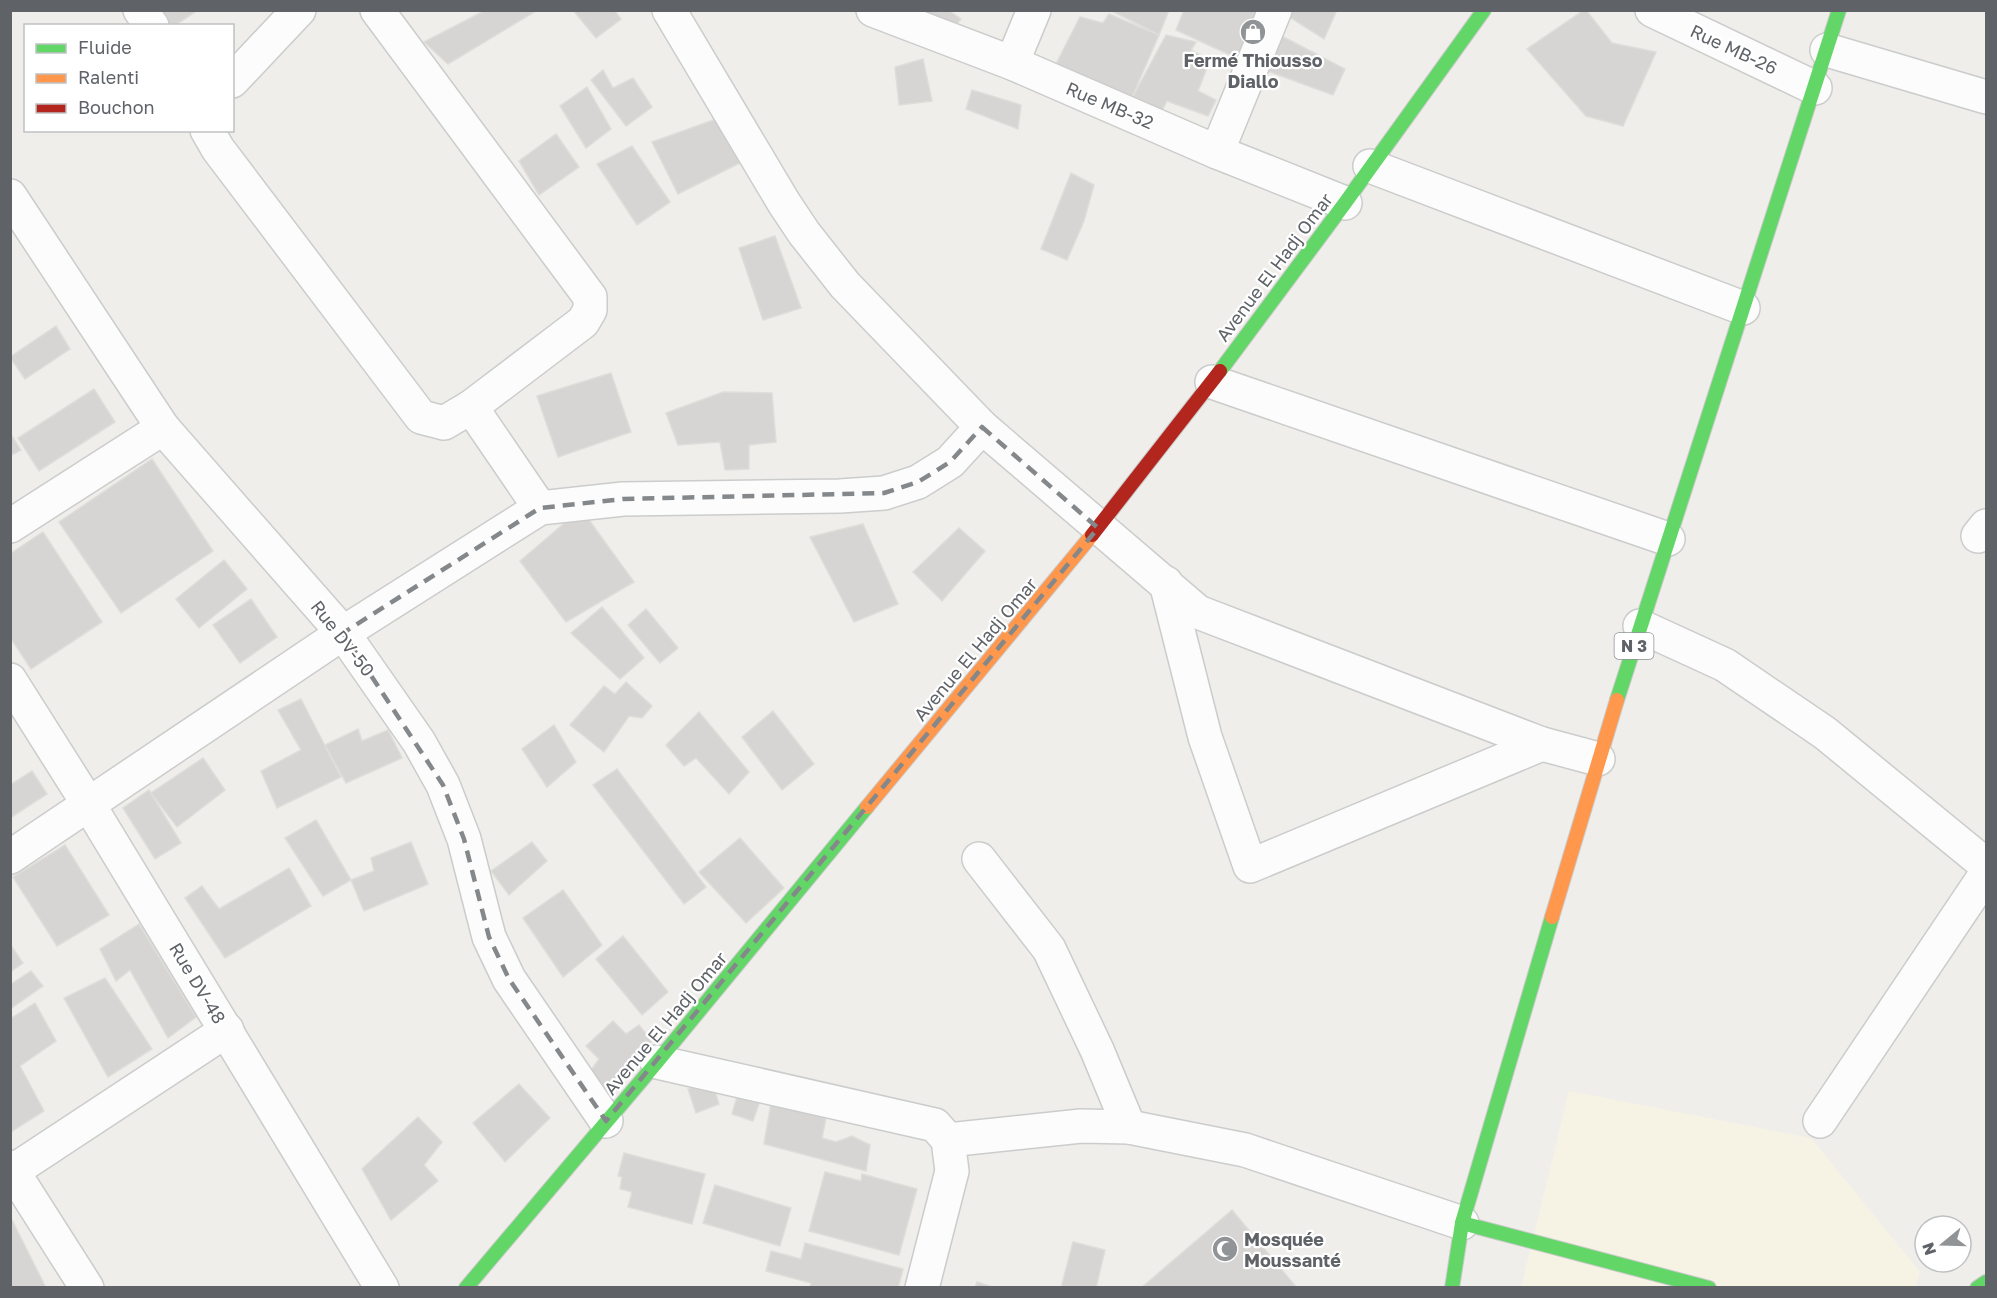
<svg xmlns="http://www.w3.org/2000/svg" width="1997" height="1298" font-family="'Golos Text',sans-serif">
	<rect width="100%" height="100%" fill="#efeeea"/>
	<path fill="#f7f3e4" d="M 1569,1091 L 1811,1138 L 1920,1272 L 1915,1288 L 1521,1288 Z"/>
	<g fill="#d6d5d3" stroke="#deddd9" stroke-width="1.5">
		<path d="M 198,10 L 174,26 L 165,26 L 159,11 Z"/>
		<path d="M 486,10 L 536,11 L 448,64 L 424,42 Z"/>
		<path d="M 573,10 L 614,10 L 621,19 L 596,38 Z"/>
		<path d="M 911,10 L 948,10 L 961,19 L 951,32 Z"/>
		<path d="M 1110,10 L 1169,10 L 1159,35 Z"/>
		<path d="M 1184,10 L 1262,10 L 1243,61 L 1176,30 Z"/>
		<path d="M 1284,10 L 1337,10 L 1324,39 L 1283,13 Z"/>
		<path d="M 1584,10 L 1586,10 L 1612,43 L 1656,52 L 1623,126 L 1586,116 L 1527,49 Z"/>
		<path d="M 1109,14 L 1159,35 L 1129,104 L 1063,76 L 1057,62 L 1080,17 L 1103,23 Z"/>
		<path d="M 1276,33 L 1345,69 L 1333,95 L 1265,70 Z"/>
		<path d="M 1166,35 L 1196,42 L 1191,50 L 1210,60 L 1198,91 L 1216,100 L 1208,116 L 1167,101 L 1157,120 L 1129,104 Z"/>
		<path d="M 923,59 L 932,101 L 899,105 L 895,67 Z"/>
		<path d="M 603,70 L 613,88 L 633,78 L 652,107 L 626,126 L 591,80 Z"/>
		<path d="M 587,87 L 611,129 L 586,148 L 560,106 Z"/>
		<path d="M 972,90 L 1021,105 L 1018,129 L 966,109 Z"/>
		<path d="M 722,117 L 742,162 L 678,194 L 652,142 Z"/>
		<path d="M 556,134 L 579,167 L 539,195 L 519,161 Z"/>
		<path d="M 632,146 L 670,202 L 637,225 L 597,164 Z"/>
		<path d="M 1071,173 L 1094,185 L 1084,221 L 1067,260 L 1041,249 Z"/>
		<path d="M 775,236 L 801,308 L 763,320 L 739,248 Z"/>
		<path d="M 56,326 L 70,349 L 25,379 L 10,357 Z"/>
		<path d="M 611,373 L 631,432 L 558,457 L 537,396 Z"/>
		<path d="M 94,389 L 115,422 L 39,471 L 18,438 Z"/>
		<path d="M 723,392 L 772,393 L 776,442 L 749,445 L 749,469 L 725,470 L 720,442 L 678,445 L 666,413 Z"/>
		<path d="M 10,433 L 21,450 L 10,456 Z"/>
		<path d="M 152,459 L 213,551 L 121,613 L 59,522 Z"/>
		<path d="M 581,509 L 634,582 L 566,622 L 520,561 Z"/>
		<path d="M 863,524 L 898,604 L 854,622 L 810,537 Z"/>
		<path d="M 959,528 L 985,551 L 942,601 L 913,572 Z"/>
		<path d="M 43,532 L 102,622 L 31,669 L 10,637 L 10,554 Z"/>
		<path d="M 224,560 L 247,589 L 199,628 L 176,599 Z"/>
		<path d="M 251,599 L 277,637 L 240,663 L 213,625 Z"/>
		<path d="M 602,607 L 644,658 L 620,679 L 571,633 Z"/>
		<path d="M 646,609 L 678,648 L 660,663 L 628,625 Z"/>
		<path d="M 626,682 L 652,706 L 642,718 L 629,716 L 604,752 L 570,725 L 604,686 L 615,694 Z"/>
		<path d="M 301,699 L 341,777 L 277,808 L 261,771 L 301,750 L 278,710 Z"/>
		<path d="M 773,711 L 814,764 L 782,790 L 742,737 Z"/>
		<path d="M 699,712 L 749,772 L 729,794 L 696,758 L 684,766 L 666,745 Z"/>
		<path d="M 554,725 L 576,762 L 547,787 L 522,749 Z"/>
		<path d="M 358,729 L 362,741 L 388,730 L 402,758 L 346,783 L 325,745 Z"/>
		<path d="M 203,758 L 225,790 L 177,827 L 151,793 Z"/>
		<path d="M 617,769 L 706,887 L 684,904 L 593,785 Z"/>
		<path d="M 32,771 L 47,794 L 10,818 L 10,785 Z"/>
		<path d="M 149,790 L 181,843 L 155,859 L 123,808 Z"/>
		<path d="M 316,820 L 351,880 L 323,896 L 285,838 Z"/>
		<path d="M 740,838 L 784,888 L 746,923 L 699,872 Z"/>
		<path d="M 411,842 L 428,884 L 364,911 L 351,880 L 374,871 L 371,858 Z"/>
		<path d="M 532,842 L 547,861 L 509,895 L 491,871 Z"/>
		<path d="M 65,845 L 109,915 L 57,946 L 13,877 Z"/>
		<path d="M 289,868 L 311,906 L 225,958 L 185,898 L 202,886 L 219,909 Z"/>
		<path d="M 563,890 L 602,945 L 563,977 L 523,918 Z"/>
		<path d="M 139,924 L 196,1017 L 168,1038 L 130,970 L 116,981 L 100,949 Z"/>
		<path d="M 623,936 L 668,992 L 642,1015 L 596,959 Z"/>
		<path d="M 10,944 L 23,963 L 10,972 Z"/>
		<path d="M 31,971 L 43,986 L 10,1009 L 10,985 Z"/>
		<path d="M 105,978 L 152,1049 L 108,1077 L 64,998 Z"/>
		<path d="M 35,1003 L 56,1041 L 20,1066 L 44,1111 L 11,1132 L 10,1019 Z"/>
		<path d="M 613,1021 L 626,1034 L 639,1025 L 652,1041 L 608,1091 L 589,1073 L 599,1059 L 586,1046 Z"/>
		<path d="M 712,1081 L 719,1104 L 696,1113 L 688,1089 Z"/>
		<path d="M 519,1084 L 550,1118 L 505,1162 L 473,1123 Z"/>
		<path d="M 739,1090 L 761,1098 L 753,1121 L 732,1114 Z"/>
		<path d="M 771,1103 L 826,1118 L 822,1138 L 836,1142 L 852,1136 L 870,1145 L 866,1171 L 764,1144 Z"/>
		<path d="M 418,1117 L 442,1142 L 424,1165 L 438,1181 L 391,1220 L 362,1169 Z"/>
		<path d="M 624,1153 L 705,1174 L 692,1224 L 628,1207 L 632,1192 L 620,1189 L 622,1177 L 618,1176 Z"/>
		<path d="M 825,1172 L 861,1181 L 862,1174 L 917,1189 L 899,1255 L 809,1231 Z"/>
		<path d="M 715,1185 L 791,1208 L 780,1246 L 703,1223 Z"/>
		<path d="M 1232,1210 L 1297,1288 L 1141,1288 Z"/>
		<path d="M 10,1216 L 46,1288 L 10,1288 Z"/>
		<path d="M 1073,1242 L 1105,1250 L 1096,1288 L 1061,1288 Z"/>
		<path d="M 805,1243 L 903,1269 L 898,1288 L 810,1288 L 811,1283 L 766,1271 L 771,1251 L 801,1259 Z"/>
		<path d="M 977,1282 L 995,1288 L 975,1288 Z"/>
	</g>
	<g fill="none" stroke-linecap="round" stroke-linejoin="round">
		<g stroke="#cbcccc" stroke-width="36">
			<g id="street">
				<path d="M 140,10 L 152,26"/>
				<path d="M 377,10 L 590,297 L 590,310 L 583,322 L 471,407 L 540,508"/>
				<path d="M 669,10 L 784,203 L 804,233 L 845,285 L 982,427"/>
				<path d="M 873,10 L 1012,63 L 1217,152 L 1345,203"/>
				<path d="M 1652,10 L 1815,88"/>
				<path d="M 1827,50 L 1986,97"/>
				<path d="M 1012,63 L 1034,10"/>
				<path d="M 232,81 L 299,10"/>
				<path d="M 207,130 L 218,149 L 421,417 L 444,423 L 471,407"/>
				<path d="M 1217,152 L 1275,10"/>
				<path d="M 1370,166 L 1743,308"/>
				<path d="M 10,196 L 163,428 L 343,633 L 419,742 L 443,785 L 464,839 L 489,937 L 509,979 L 606,1121"/>
				<path d="M 1212,382 L 1668,539"/>
				<path d="M 10,526 L 163,428"/>
				<path d="M 1978,536 L 1986,526"/>
				<path d="M 1166,583 L 1205,737 L 1250,866 L 1542,744"/>
				<path d="M 1640,626 L 1725,665 L 1825,733 L 1986,865"/>
				<path d="M 10,680 L 89,805 L 382,1288"/>
				<path d="M 10,857 L 343,633 L 540,508 L 623,499 L 840,496 L 884,493 L 918,482 L 950,462 L 982,427 L 1198,612 L 1542,744 L 1598,759"/>
				<path d="M 979,859 L 1049,949 L 1097,1050 L 1129,1127"/>
				<path d="M 657,1062 L 935,1125 L 948,1140 L 952,1171 L 922,1288"/>
				<path d="M 1820,1121 L 1986,874"/>
				<path d="M 948,1140 L 1081,1126 L 1129,1127 L 1245,1150 L 1462,1223"/>
				<path d="M 10,1167 L 87,1288"/>
				<path d="M 10,1173 L 227,1030"/>
			</g>
		</g>
		<g stroke="#cacacb" stroke-width="16">
			<g id="fast">
				<path d="M 1220,371 L 1345,203 L 1484,10"/>
				<path d="M 1617,700 L 1839,10"/>
				<path d="M 1462,1223 L 1709,1288"/>
				<path d="M 466,1288 L 657,1062 L 867,807"/>
				<path d="M 1452,1288 L 1462,1223 L 1552,917"/>
				<path d="M 1977,1288 L 1986,1282"/>
			</g>
		</g>
		<g stroke="#cacacb" stroke-width="16">
			<g id="slow">
				<path d="M 867,807 L 1092,535"/>
				<path d="M 1552,917 L 1617,700"/>
			</g>
		</g>
		<g stroke="#cacacb" stroke-width="16">
			<path id="jam" d="M 1092,535 L 1220,371"/>
		</g>
		<use href="#street" stroke="#fdfcfc" stroke-width="33"/>
		<use href="#fast" stroke="#63d668" stroke-width="14"/>
		<use href="#slow" stroke="#ff974d" stroke-width="14"/>
		<use href="#jam" stroke="#b3261e" stroke-width="14"/>
	</g>
	<path fill="none" stroke="#84888a" stroke-width="4.5" stroke-dasharray="12 8" stroke-linejoin="round" d="M 982,427 L 1098,528 L 606,1121 L 509,979 L 489,937 L 464,839 L 443,785 L 343,633 L 540,508 L 623,499 L 884,493 L 918,482 L 950,462 Z"/>
	<defs>
		<g id="shop-disc" transform="scale(1.35)"><circle r="9.5" fill="#919496" stroke="#fff"/><path d="M-5-2.5h2.3a2.7 3.5 0 0 1 5.4 0H5L5.5 6h-11ZM-1.5-2.5h3a1.5 2.3 0 0 0-3 0Z" fill="#fff"/></g>
		<g id="mosque-disc" transform="scale(1.35)"><circle r="9.5" fill="#919496" stroke="#fff"/><path d="M3.5-4.9A6 6 0 1 0 3.5 4.9A5 5 0 1 1 3.5-4.9Z" fill="#fff"/></g>
	</defs>
	<g fill-rule="evenodd">
		<use href="#shop-disc" x="1253" y="32"/>
		<use href="#mosque-disc" x="1225" y="1249"/>
	</g>
	<g text-anchor="middle" dominant-baseline="central" stroke-width="4.5" stroke-linejoin="round" paint-order="stroke">
		<rect fill="#fff" stroke="#8f9295" stroke-width="1.5" x="1614.5" y="633" width="39" height="26" rx="4.5"/>
		<g font-size="16" font-weight="bold" fill="#5f6368">
			<text x="1634" y="646">N 3</text>
		</g>
		<g font-size="18" fill="#5f6368" stroke="#fff">
			<text transform="translate(1734 49) rotate(25)">Rue MB-26</text>
			<text transform="translate(1110 105) rotate(23)">Rue MB-32</text>
			<text transform="translate(1274 267) rotate(-53)">Avenue El Hadj Omar</text>
			<text transform="translate(343 638) rotate(52)">Rue DV-50</text>
			<text transform="translate(975 649) rotate(-50)">Avenue El Hadj Omar</text>
			<text transform="translate(198 983) rotate(59)">Rue DV-48</text>
			<text transform="translate(665 1023) rotate(-50)">Avenue El Hadj Omar</text>
		</g>
		<g font-size="18" font-weight="bold" fill="#5f6368" stroke="#fff">
			<text x="1253" y="60">Fermé Thiousso<tspan x="1253" dy="21">Diallo</tspan></text>
			<text x="1244" y="1239" text-anchor="start">Mosquée<tspan x="1244" dy="21">Moussanté</tspan></text>
		</g>
	</g>
	<rect width="1997" height="1298" fill="none" stroke="#5f6368" stroke-width="24"/>
	<rect x="24" y="24" width="210" height="108" fill="#ffffff" stroke="#bfc1c3" stroke-width="1.5"/>
	<rect x="36" y="44" width="30" height="9" fill="#63d668" stroke="#bfc1c3" stroke-width="1.5"/>
	<text x="78" y="54" font-size="18" fill="#5f6368">Fluide</text>
	<rect x="36" y="74" width="30" height="9" fill="#ff974d" stroke="#bfc1c3" stroke-width="1.5"/>
	<text x="78" y="84" font-size="18" fill="#5f6368">Ralenti</text>
	<rect x="36" y="104" width="30" height="9" fill="#b3261e" stroke="#bfc1c3" stroke-width="1.5"/>
	<text x="78" y="114" font-size="18" fill="#5f6368">Bouchon</text>
	<g transform="translate(1943 1244) rotate(251)"><circle r="28" fill="#ffffff" stroke="#bfc1c3" stroke-width="1.5"/>
	<path d="M0-4.5L10 22L0 15L-10 22Z" fill="#919496"/>
	<text y="-9" font-size="16" font-weight="bold" text-anchor="middle" fill="#5f6368">N</text>
	</g>
</svg>
